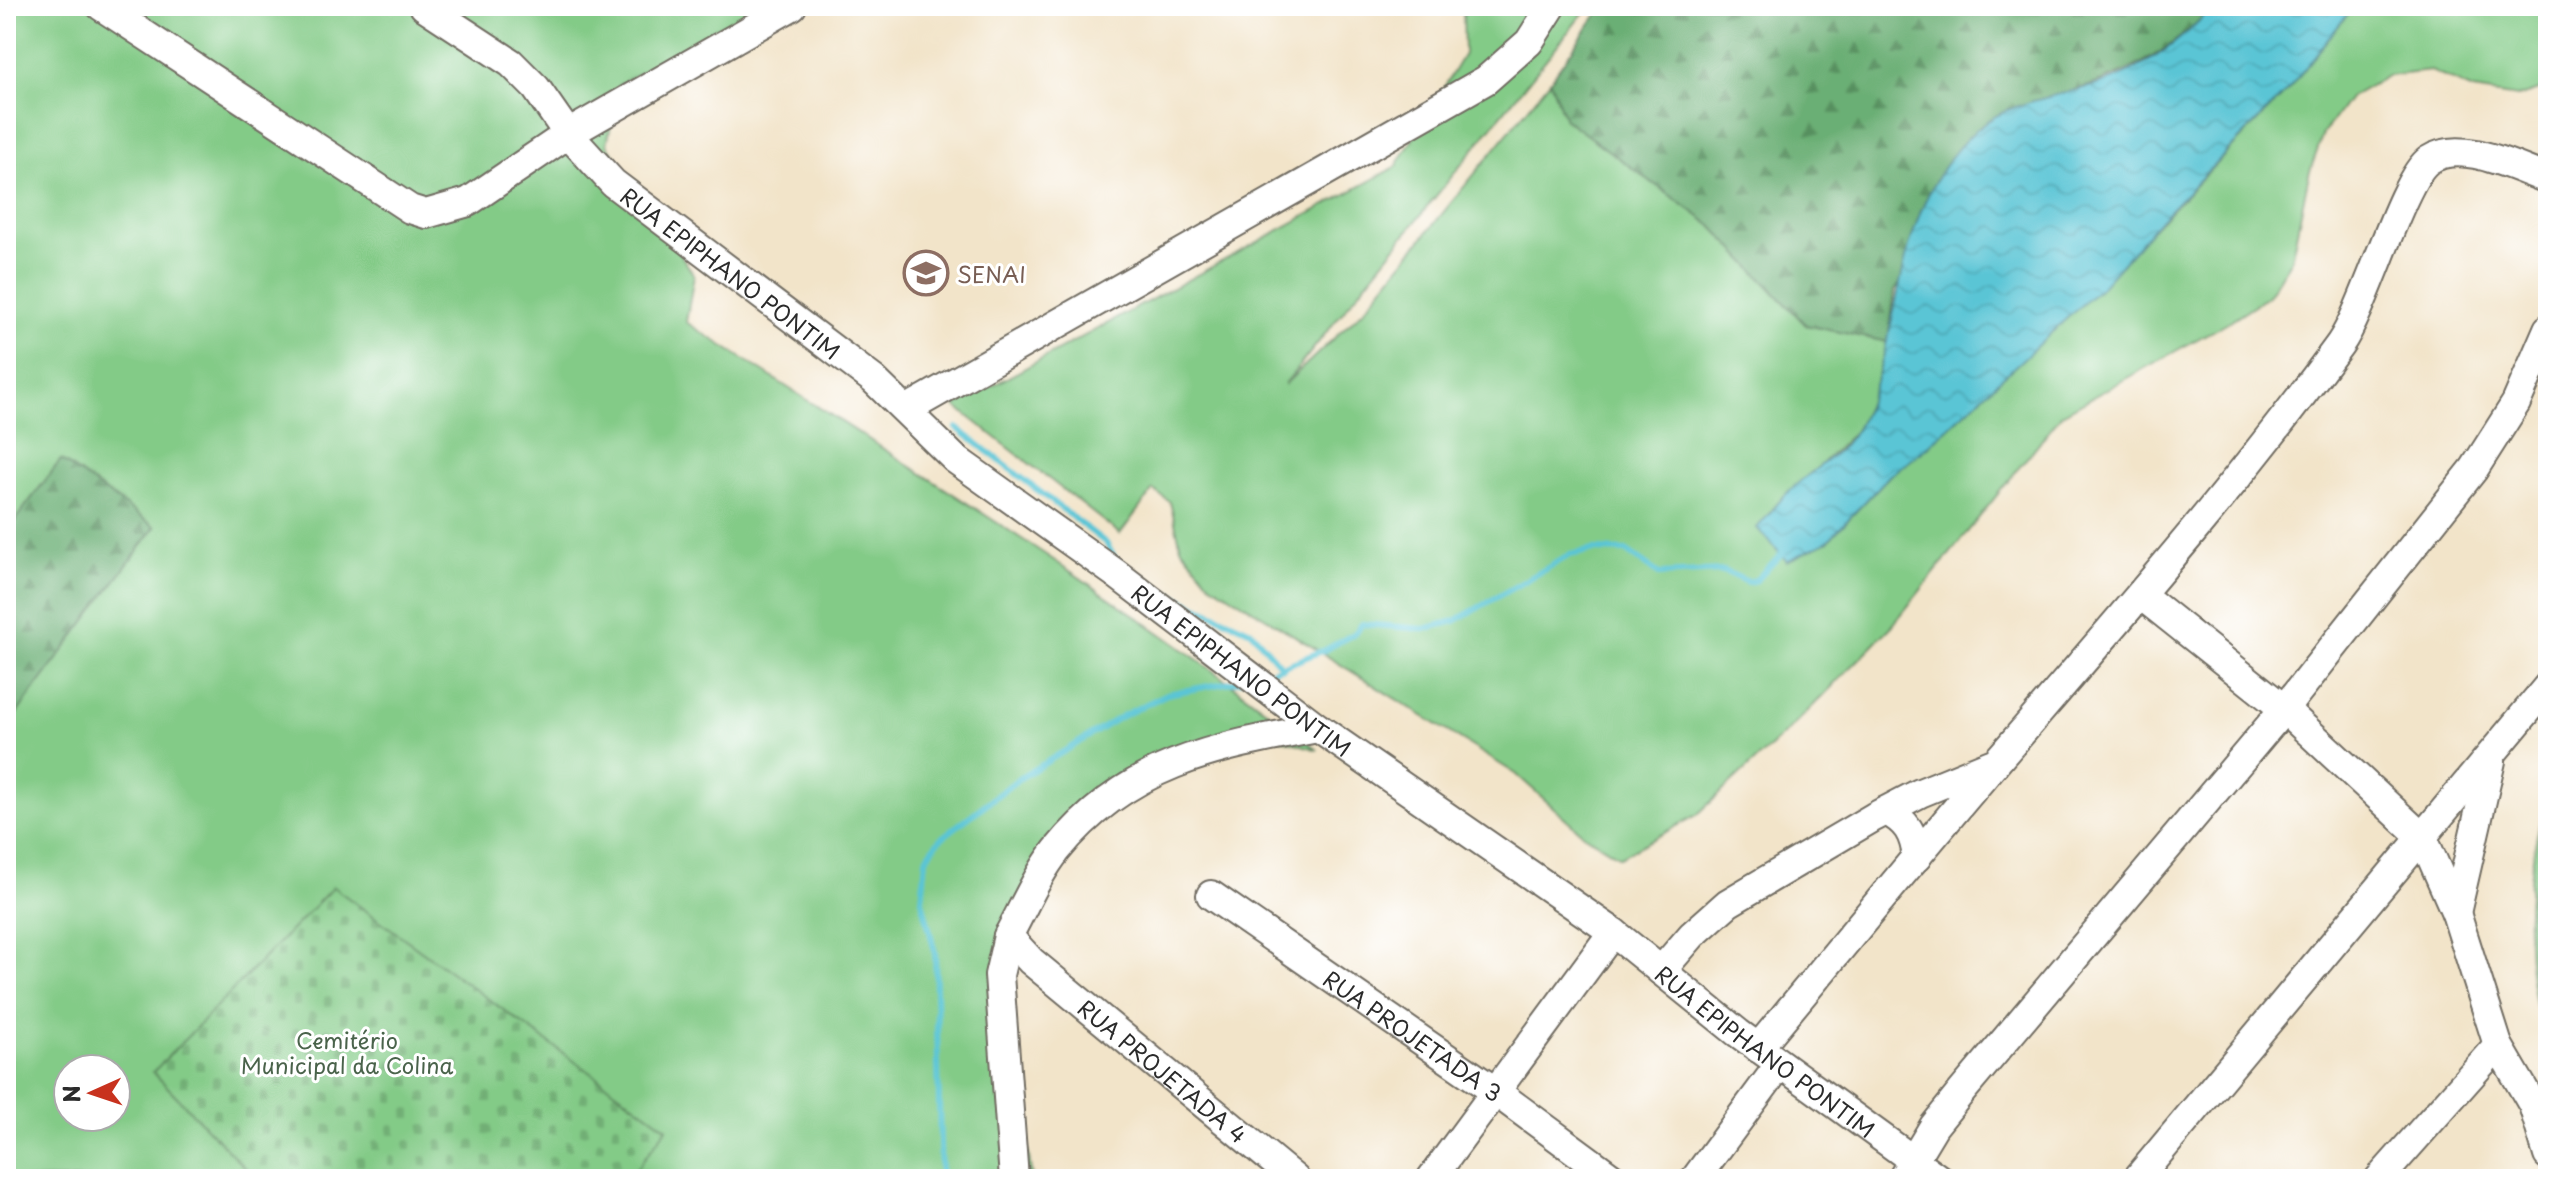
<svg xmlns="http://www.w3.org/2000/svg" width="2554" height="1185" font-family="'Playpen Sans',sans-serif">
	<defs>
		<pattern id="forest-firs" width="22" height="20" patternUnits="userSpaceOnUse" patternTransform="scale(2)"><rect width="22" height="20" fill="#6aaf74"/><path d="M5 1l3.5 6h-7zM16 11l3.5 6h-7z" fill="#578f5f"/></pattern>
		<pattern id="cemetery-stones" width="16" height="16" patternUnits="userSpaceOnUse" patternTransform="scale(2)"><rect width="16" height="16" fill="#83cb87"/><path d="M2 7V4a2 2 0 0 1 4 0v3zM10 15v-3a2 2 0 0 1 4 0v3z" fill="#71ae75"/></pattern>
		<pattern id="water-waves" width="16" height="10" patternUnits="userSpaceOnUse" patternTransform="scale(2)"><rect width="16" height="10" fill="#5ac5d5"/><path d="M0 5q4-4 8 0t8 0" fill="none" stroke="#4ea9b7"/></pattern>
	</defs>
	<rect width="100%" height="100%" fill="#fff"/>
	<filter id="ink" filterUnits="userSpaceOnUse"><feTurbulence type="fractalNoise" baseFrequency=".0125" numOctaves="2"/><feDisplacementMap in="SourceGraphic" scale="16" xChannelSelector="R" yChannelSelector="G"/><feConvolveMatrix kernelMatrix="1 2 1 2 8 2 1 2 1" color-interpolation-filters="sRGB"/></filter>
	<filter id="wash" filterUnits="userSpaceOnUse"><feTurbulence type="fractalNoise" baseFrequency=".006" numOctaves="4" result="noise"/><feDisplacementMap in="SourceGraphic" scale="32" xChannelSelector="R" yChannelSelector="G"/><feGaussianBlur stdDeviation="1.8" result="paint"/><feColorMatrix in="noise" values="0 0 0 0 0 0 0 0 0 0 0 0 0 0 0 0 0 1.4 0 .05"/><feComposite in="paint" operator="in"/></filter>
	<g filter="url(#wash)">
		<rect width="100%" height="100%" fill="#f2e4c9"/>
		<g fill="#83cb87" stroke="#577b59" stroke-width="2" fill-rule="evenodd">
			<path d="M 6,6 L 755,6 L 619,85 L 607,144 L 694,275 L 686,322 C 900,461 1118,593 1318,750 L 1256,731 L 1080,818 L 1018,936 L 1010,1022 L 1032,1179 L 629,1179 L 666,1127 L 154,1072 L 256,1179 L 6,1179 L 6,728 L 155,527 L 61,460 L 6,532 ZM 68,1069 L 116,1069 L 116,1117 L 68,1117 Z"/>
			<path d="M 1463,6 L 1589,6 L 1284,385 L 1364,310 L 1550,81 L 1565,119 L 1711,225 L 1806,325 L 1888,342 L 1877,385 L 1857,429 L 1824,462 L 1787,561 L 1828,541 L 1890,475 L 1958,419 L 2132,250 L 2287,91 L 2354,6 L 2548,6 L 2548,87 L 2517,97 L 2473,90 L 2431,71 L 2387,76 L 2349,98 L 2323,134 L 2309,174 L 2291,260 L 2268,296 L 2230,321 L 2062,414 L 1892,626 L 1796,723 L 1697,815 L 1620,857 L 1583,834 L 1516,774 L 1210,583 L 1181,547 L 1170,502 L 1153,490 L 1120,534 L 955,406 L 1396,167 L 1464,54 Z"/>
			<path d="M 2548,797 L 2548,1041 C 2518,980 2524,860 2548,797 Z"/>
		</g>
		<g fill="url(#forest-firs)" stroke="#4a6d50" stroke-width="2">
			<path d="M 1603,6 L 2214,6 C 2153,71 2099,84 2016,107 L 1895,291 L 1888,342 L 1806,325 L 1711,225 L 1565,119 L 1550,81 Z"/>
			<path d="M 61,460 L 155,527 L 6,728 L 6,532 Z"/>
		</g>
		<path fill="url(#cemetery-stones)" stroke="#577b59" stroke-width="2" d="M 333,887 L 667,1128 L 629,1179 L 256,1179 L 153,1072 Z"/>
		<path fill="url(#water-waves)" stroke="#427880" stroke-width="2" d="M 2214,6 L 2354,6 L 2287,91 L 2161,219 L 2103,285 L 1925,449 L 1890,475 L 1828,541 L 1787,561 L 1757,528 C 1768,516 1778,502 1789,491 C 1811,470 1845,452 1859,424 C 1907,328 1889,208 1976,130 C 2008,101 2059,96 2100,84 C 2145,70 2182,40 2214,6 Z"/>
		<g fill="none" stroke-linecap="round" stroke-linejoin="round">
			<g stroke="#5ac5d5" stroke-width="6">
				<path d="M 957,428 L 1106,543 L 1116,560"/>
				<path d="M 1154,587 L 1251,631 L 1283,668"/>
				<path d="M 1264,674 L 1327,649 L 1355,633 L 1362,624 L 1424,629 L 1455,621 L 1570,555 L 1594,550 L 1626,551 L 1659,574 L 1724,571 L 1748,582 L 1756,580 L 1786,549"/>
				<path d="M 941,1179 L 935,952 L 922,900 L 926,859 L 939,840 L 1017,780 L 1122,716 L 1167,694 L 1241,680"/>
			</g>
		</g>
	</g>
	<g filter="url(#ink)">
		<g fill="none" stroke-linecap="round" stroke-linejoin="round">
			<g stroke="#716c62" stroke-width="32">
				<g id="minor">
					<path d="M 101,6 L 410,209 L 426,214 L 468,202 L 568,134 L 792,6"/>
					<path id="s1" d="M 424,6 L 511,63 L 536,88 L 568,134 L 613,183 L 874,380 L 955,459 L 1115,573 L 1318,728 L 1613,932 L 1738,1033 L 1939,1179"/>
					<path d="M 906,410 L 1486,80 L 1529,42 L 1552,6"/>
					<path d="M 2141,595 L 2284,709 L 2423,838 L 2456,913 L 2498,1045 L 2533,1105 L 2548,1155"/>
					<path d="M 1886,811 C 1907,821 1914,834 1917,857"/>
					<path id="s2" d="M 1211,895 L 1496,1092 L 1614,1179"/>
					<path d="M 2456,913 L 2491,761"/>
					<path d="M 1008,936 C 1023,909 1037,875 1057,850 C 1126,764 1214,747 1318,728"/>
					<path d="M 1661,971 L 1692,935 L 1728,903 L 1874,817 L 1920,793 L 1991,764"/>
					<path d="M 1758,1048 C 1838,952 1917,854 1998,760 C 2115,624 2234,489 2340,344 C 2366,307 2402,178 2429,160 C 2462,138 2515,168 2548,179"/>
					<path id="s3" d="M 1014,1179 L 999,975 L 1008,936 L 1031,961 L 1295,1179"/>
					<path d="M 1431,1179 L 1613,932"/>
					<path d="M 1695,1179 L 1780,1064"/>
					<path d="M 1902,1179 L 1934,1126 L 1963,1090 L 2284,709 L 2474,469 L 2516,403 L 2548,329"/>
					<path d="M 2137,1179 L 2548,686"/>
					<path d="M 2379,1179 L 2498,1045"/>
				</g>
			</g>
			<use href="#minor" stroke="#fff" stroke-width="28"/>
		</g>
	</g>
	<defs>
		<g id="school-ring" transform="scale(2.3)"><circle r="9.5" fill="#fff" stroke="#8d6e63" stroke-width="1.5"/><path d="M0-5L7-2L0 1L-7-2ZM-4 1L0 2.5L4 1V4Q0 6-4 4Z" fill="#8d6e63"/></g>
	</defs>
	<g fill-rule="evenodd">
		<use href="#school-ring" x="926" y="273"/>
	</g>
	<g text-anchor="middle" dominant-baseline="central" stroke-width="6" stroke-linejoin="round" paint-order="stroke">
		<g font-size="22" fill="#2b2b2b" stroke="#fff">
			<text stroke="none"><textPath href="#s1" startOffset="410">RUA EPIPHANO PONTIM</textPath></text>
			<text stroke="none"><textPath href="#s1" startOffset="1058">RUA EPIPHANO PONTIM</textPath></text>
			<text stroke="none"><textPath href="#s2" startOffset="246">RUA PROJETADA 3</textPath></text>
			<text stroke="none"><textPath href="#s1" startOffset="1706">RUA EPIPHANO PONTIM</textPath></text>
			<text stroke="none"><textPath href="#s3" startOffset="450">RUA PROJETADA 4</textPath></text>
		</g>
		<g font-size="22" fill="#785e54" stroke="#fff" text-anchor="start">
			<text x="957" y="273">SENAI</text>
		</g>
		<g font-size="22" fill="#4a634b" stroke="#fff">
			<text x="347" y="1039">Cemitério<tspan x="347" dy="25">Municipal da Colina</tspan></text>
		</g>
	</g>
	<rect width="2554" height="1185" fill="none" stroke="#fff" stroke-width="32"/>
	<g transform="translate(92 1093) rotate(267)"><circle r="38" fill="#ffffff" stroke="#aaaaaa" stroke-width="2"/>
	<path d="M0-6L14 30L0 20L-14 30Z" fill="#c8321e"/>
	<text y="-12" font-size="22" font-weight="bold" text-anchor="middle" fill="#2b2b2b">N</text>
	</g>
</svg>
